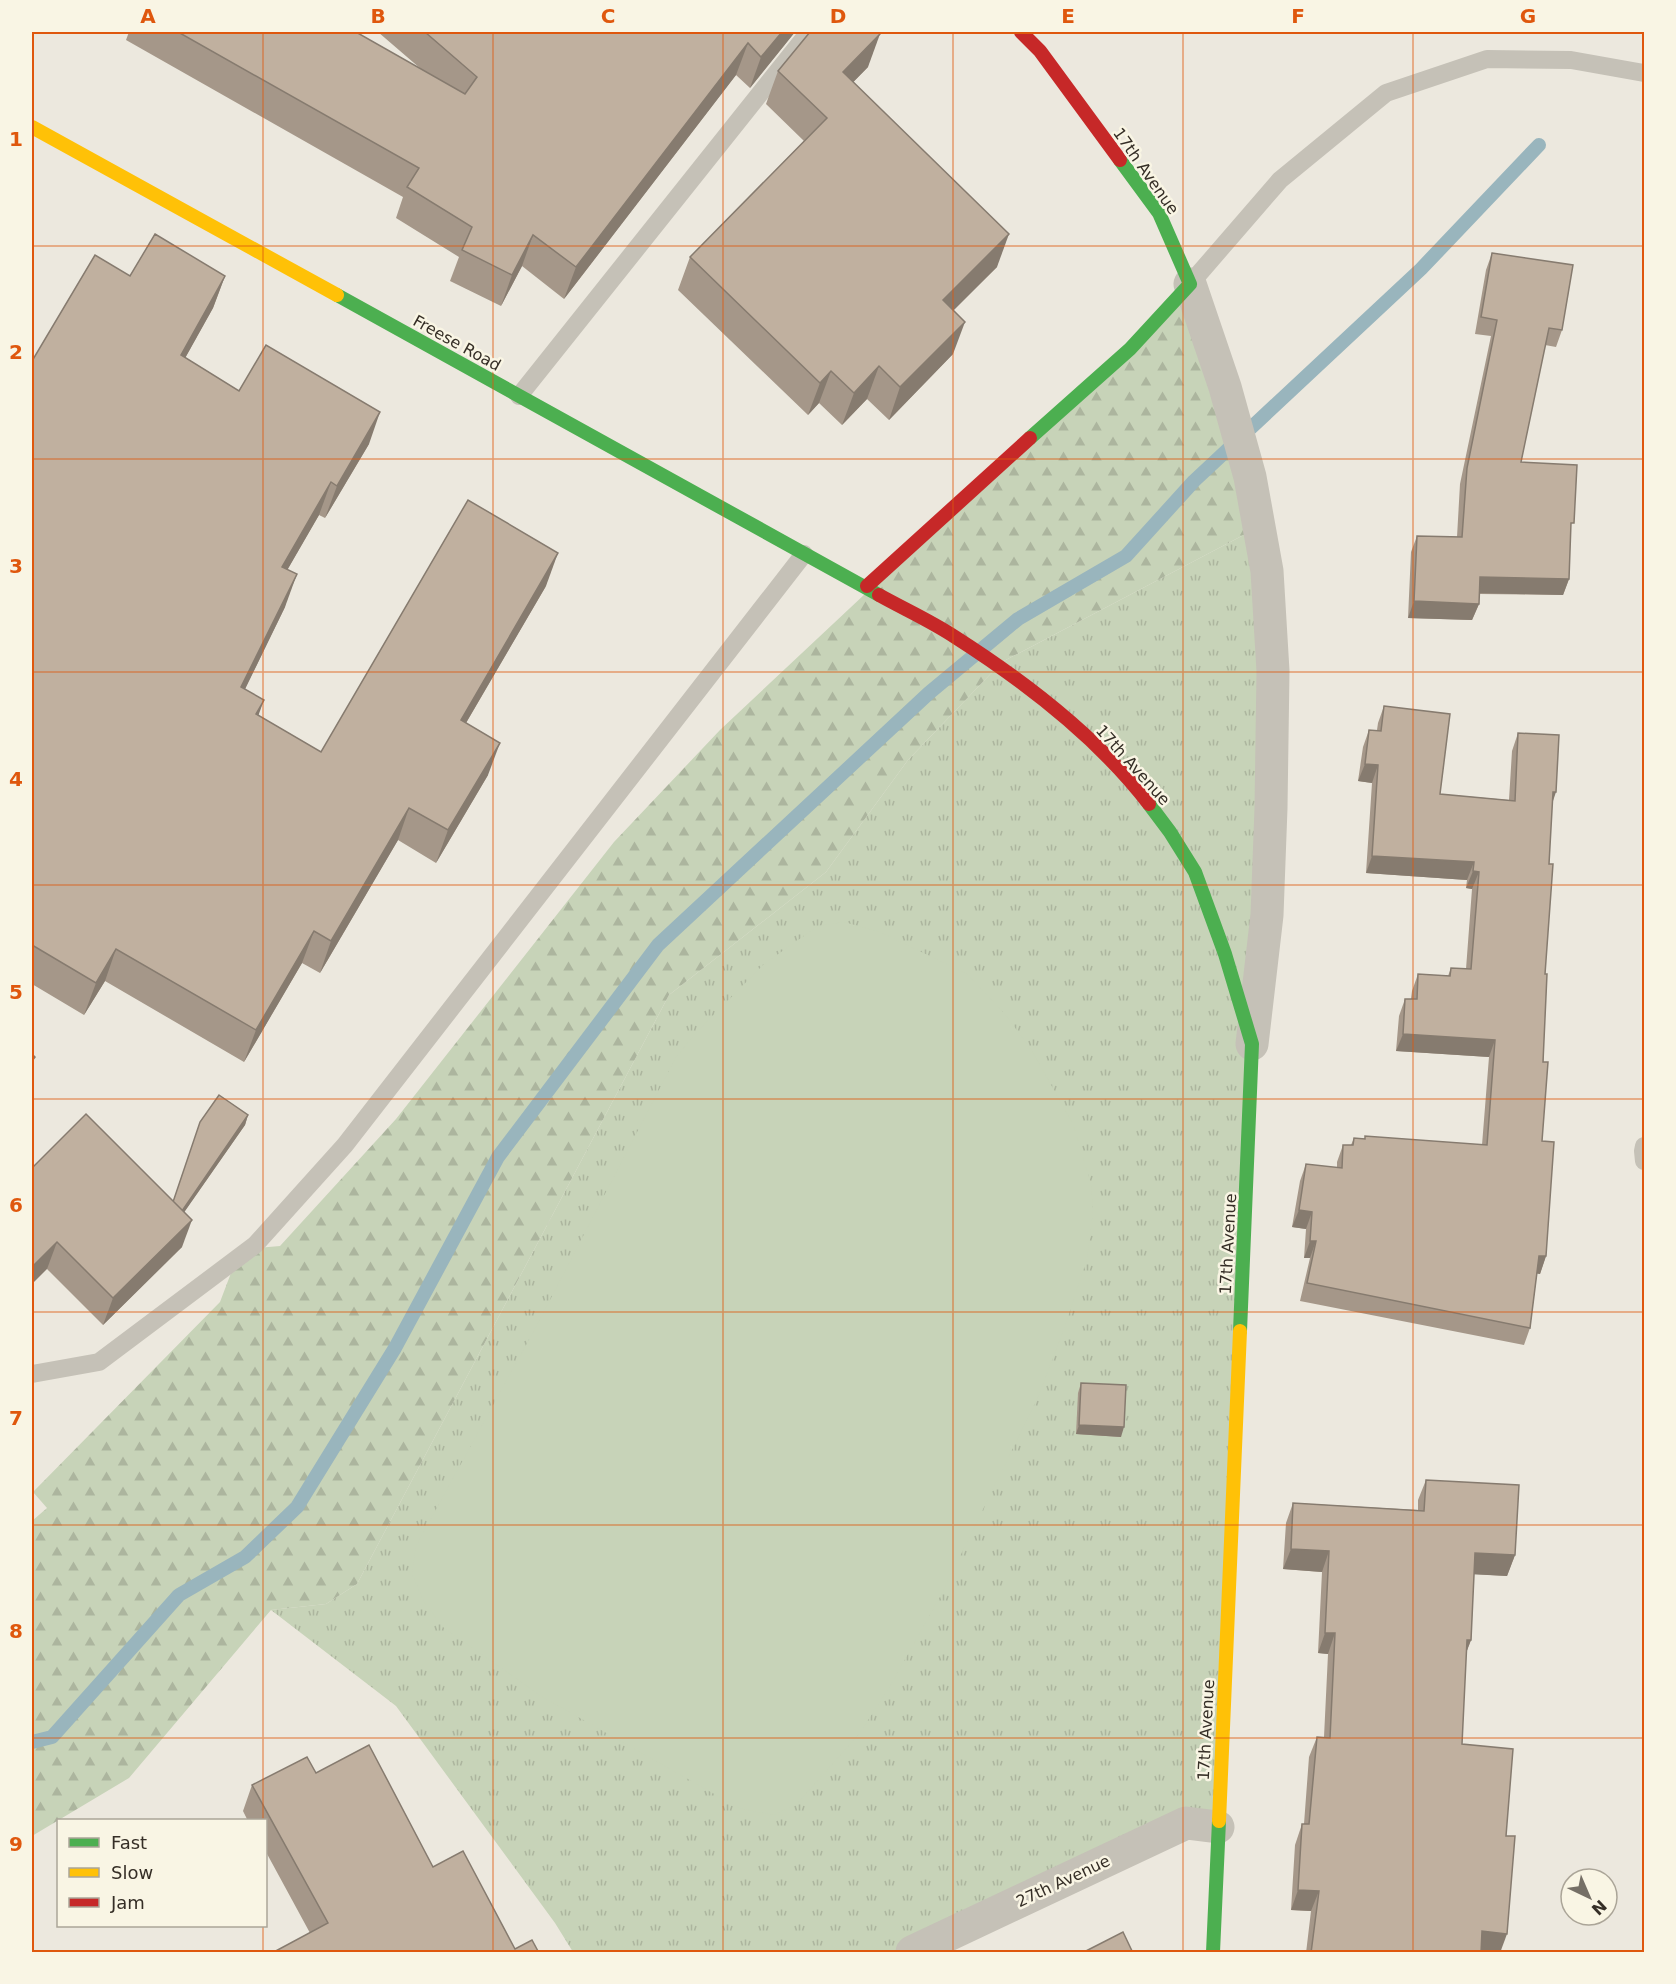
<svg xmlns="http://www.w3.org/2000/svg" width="1676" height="1984" font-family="'DejaVu Sans',sans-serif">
	<defs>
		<pattern id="grass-tufts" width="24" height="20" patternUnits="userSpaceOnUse" patternTransform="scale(1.5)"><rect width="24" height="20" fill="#c7d3b8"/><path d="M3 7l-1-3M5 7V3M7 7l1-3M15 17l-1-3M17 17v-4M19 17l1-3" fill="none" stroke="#acb59e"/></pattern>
		<pattern id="forest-firs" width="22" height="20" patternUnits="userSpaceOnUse" patternTransform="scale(1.5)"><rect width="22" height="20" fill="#c7d3b8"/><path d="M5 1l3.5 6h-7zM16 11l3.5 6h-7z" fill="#acb59e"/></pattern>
	</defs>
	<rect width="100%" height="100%" fill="#ece8de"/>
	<path fill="url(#grass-tufts)" d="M 1255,529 L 1270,676 L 1215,1823 L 902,1952 L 573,1952 L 555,1923 L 396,1706 L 271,1610 L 326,1604 L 357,1584 L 669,995 L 826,872 L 908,760 L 1002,662 Z"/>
	<path fill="url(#forest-firs)" d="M 1187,292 L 1255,529 L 1002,662 L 908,760 L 826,872 L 669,995 L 357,1584 L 326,1604 L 271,1610 L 129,1778 L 32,1836 L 32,1521 L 47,1508 L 33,1492 L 220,1302 L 231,1273 L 257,1248 L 280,1246 L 396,1119 L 614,842 L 720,730 Z"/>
	<path fill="#c7d3b8" d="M 844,922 L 880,932 L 967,974 L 1005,1014 L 1032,1051 L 1073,1124 L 1091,1184 L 1093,1210 L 1090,1238 L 1087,1259 L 1064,1329 L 1038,1397 L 941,1595 L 889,1688 L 859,1734 L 796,1805 L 773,1815 L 739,1808 L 541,1696 L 444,1628 L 424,1602 L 412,1574 L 416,1546 L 537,1325 L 675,1059 L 693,1036 L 764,964 L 818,926 Z"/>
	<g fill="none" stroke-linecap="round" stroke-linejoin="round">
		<path stroke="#99b5bd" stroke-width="14" d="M 32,1742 L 52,1737 L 179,1595 L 245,1557 L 297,1507 L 395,1348 L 498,1157 L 658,945 L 929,693 L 1018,619 L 1126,556 L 1194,481 L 1421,269 L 1539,145"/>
		<g stroke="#c5c1b7" stroke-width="18">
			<path d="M 1190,284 L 1280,180 L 1386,93 L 1487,59 L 1571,60 L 1644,73"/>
			<path d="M 519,396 L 809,32"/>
			<path d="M 1644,1146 L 1643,1151 L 1644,1161"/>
			<path d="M 32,1374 L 99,1362 L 255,1245 L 345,1145 L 804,554"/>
		</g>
		<g stroke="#c5c1b7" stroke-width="33">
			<path d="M 1190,284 L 1225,387 L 1250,477 L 1267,571 L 1273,671 L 1271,808 L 1267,915 L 1252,1044"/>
			<path d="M 912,1952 L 1186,1823 L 1218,1827"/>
		</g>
		<g stroke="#4caf50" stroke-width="14">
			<path d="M 337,295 L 879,595"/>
			<path d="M 1030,438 L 1130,349 L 1190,284 L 1159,213 L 1120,160"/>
			<path d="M 1149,804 L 1170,832 L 1195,872 L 1225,954 L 1252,1044 L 1240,1331"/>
			<path d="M 1213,1952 L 1219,1821"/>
		</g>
		<g stroke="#ffc107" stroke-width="14">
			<path d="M 32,127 L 337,295"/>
			<path d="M 1219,1821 L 1240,1331"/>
		</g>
		<g stroke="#c62828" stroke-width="14">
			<path d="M 1021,32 L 1040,51 L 1120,160"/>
			<path d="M 867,586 L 1030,438"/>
			<path d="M 879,595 C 904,609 931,621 955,637 C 1024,681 1099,739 1149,804"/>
		</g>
	</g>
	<g fill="#a59789">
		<path d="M 129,32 L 356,32 L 421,69 L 378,32 L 795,32 L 750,88 L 736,75 L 564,299 L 522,266 L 501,306 L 450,281 L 459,257 L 396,218 L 403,197 L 126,40 Z"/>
		<path d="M 868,67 L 853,82 L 997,267 L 953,310 L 953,354 L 889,420 L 867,399 L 842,425 L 819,403 L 808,415 L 678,290 L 690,257 L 804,141 L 766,104 L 778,71 Z"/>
		<path d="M 1492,253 L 1562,330 L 1556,347 L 1545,345 L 1521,462 L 1570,533 L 1569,579 L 1563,595 L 1479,594 L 1479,604 L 1472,620 L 1408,618 L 1411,552 L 1417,536 L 1457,537 L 1460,484 L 1491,336 L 1475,334 L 1486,270 Z"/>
		<path d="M 130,276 L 225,276 L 213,308 L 185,358 L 239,391 L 369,444 L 325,518 L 319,515 L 287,570 L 285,607 L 245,689 L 258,715 L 321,752 L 546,586 L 466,723 L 488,775 L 436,863 L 398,840 L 320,973 L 302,963 L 244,1062 L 105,981 L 84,1015 L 32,984 L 32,361 Z"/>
		<path d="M 1384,706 L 1440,794 L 1509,800 L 1512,751 L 1518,733 L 1552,804 L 1549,864 L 1545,974 L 1542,1141 L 1546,1256 L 1540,1274 L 1537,1273 L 1530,1328 L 1524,1345 L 1300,1301 L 1310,1258 L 1304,1258 L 1306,1229 L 1292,1227 L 1300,1181 L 1306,1164 L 1337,1168 L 1337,1162 L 1343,1145 L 1351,1145 L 1354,1138 L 1482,1145 L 1489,1057 L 1396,1051 L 1399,1016 L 1405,999 L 1411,999 L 1412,991 L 1418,974 L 1448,976 L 1451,968 L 1466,969 L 1472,889 L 1466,888 L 1467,880 L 1366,873 L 1372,783 L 1358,781 L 1363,747 L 1369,730 L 1377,730 L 1378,723 Z"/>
		<path d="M 248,1115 L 245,1125 L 184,1212 L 182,1247 L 103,1325 L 47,1269 L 32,1168 L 173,1201 Z"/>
		<path d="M 1081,1383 L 1121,1437 L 1076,1434 L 1078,1393 Z"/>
		<path d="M 1426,1480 L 1515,1555 L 1507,1576 L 1474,1574 L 1471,1640 L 1466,1653 L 1462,1744 L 1506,1836 L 1500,1953 L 1306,1953 L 1311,1911 L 1291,1910 L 1295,1845 L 1302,1824 L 1304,1824 L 1309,1757 L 1317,1737 L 1324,1737 L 1328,1654 L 1318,1653 L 1322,1572 L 1283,1569 L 1286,1523 L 1293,1503 L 1418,1510 L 1418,1500 Z"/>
		<path d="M 316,1773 L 433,1867 L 515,1949 L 310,1933 L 266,1852 L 266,1821 L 248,1821 L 243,1811 L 252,1785 Z"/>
	</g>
	<g fill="#867b6f">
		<path d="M 782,32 L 795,32 L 750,88 L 761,57 Z"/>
		<path d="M 880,34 L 868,67 L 831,105 L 843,72 Z"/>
		<path d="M 748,43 L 736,75 L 564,299 L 576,267 Z"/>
		<path d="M 1009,234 L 997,267 L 931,333 L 943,300 Z"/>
		<path d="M 533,235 L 522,266 L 501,306 L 512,275 Z"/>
		<path d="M 225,276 L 213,308 L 169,387 L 181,355 Z"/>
		<path d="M 965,322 L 953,354 L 889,420 L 900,387 Z"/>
		<path d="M 879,366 L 867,399 L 842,425 L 854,393 Z"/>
		<path d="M 831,371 L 819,403 L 808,415 L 820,383 Z"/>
		<path d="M 380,412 L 369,444 L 325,518 L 337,486 Z"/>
		<path d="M 331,482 L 319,515 L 270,600 L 282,567 Z"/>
		<path d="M 558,553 L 546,586 L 449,752 L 461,720 Z"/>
		<path d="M 297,574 L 285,607 L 230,720 L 241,687 Z"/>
		<path d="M 1480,577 L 1569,579 L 1563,595 L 1474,593 Z"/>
		<path d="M 1414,601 L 1479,604 L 1472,620 L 1408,618 Z"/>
		<path d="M 264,700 L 252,733 L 256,714 Z"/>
		<path d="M 500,743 L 488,775 L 436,863 L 448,830 Z"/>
		<path d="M 1365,764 L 1378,765 L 1372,783 L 1358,781 Z"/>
		<path d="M 1553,792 L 1556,792 L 1550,810 Z"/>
		<path d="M 409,808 L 398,840 L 320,973 L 331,941 Z"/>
		<path d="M 1372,856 L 1474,862 L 1467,880 L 1366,873 Z"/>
		<path d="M 1473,871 L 1479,872 L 1472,889 L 1466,888 Z"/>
		<path d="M 314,931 L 302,963 L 244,1062 L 256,1030 Z"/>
		<path d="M 116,949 L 105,981 L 84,1015 L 96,983 Z"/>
		<path d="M 1403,1034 L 1495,1040 L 1489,1057 L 1396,1051 Z"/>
		<path d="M 248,1115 L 245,1125 L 176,1224 L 179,1214 Z"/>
		<path d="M 1299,1210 L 1312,1212 L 1306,1229 L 1292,1227 Z"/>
		<path d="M 192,1220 L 182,1247 L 103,1325 L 113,1298 Z"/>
		<path d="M 1310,1241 L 1316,1241 L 1310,1258 L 1304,1258 Z"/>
		<path d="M 57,1242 L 47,1269 L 32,1284 L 32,1267 Z"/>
		<path d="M 1539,1256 L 1546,1256 L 1540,1274 L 1533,1273 Z"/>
		<path d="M 1079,1425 L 1124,1427 L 1121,1437 L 1076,1434 Z"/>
		<path d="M 1291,1549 L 1329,1551 L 1322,1572 L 1283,1569 Z"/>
		<path d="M 1475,1553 L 1515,1555 L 1507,1576 L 1468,1574 Z"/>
		<path d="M 1325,1633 L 1335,1633 L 1328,1654 L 1318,1653 Z"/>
		<path d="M 1467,1640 L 1471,1640 L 1463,1661 Z"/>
		<path d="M 1298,1890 L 1319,1891 L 1311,1911 L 1291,1910 Z"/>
		<path d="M 1482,1931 L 1507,1934 L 1500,1953 L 1474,1952 Z"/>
	</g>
	<g fill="#c0b09f" stroke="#867b6f" stroke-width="1.5">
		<path d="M 178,32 L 356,32 L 465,94 L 477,77 L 425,32 L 782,32 L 761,57 L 748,43 L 576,267 L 533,235 L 512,275 L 462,250 L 472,227 L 407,187 L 419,168 Z"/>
		<path d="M 810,32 L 876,32 L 880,34 L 843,72 L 1009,234 L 943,300 L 965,322 L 900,387 L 879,366 L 854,393 L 831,371 L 820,383 L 690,257 L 827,118 L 778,71 Z"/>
		<path d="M 155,234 L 225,276 L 181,355 L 239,391 L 266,345 L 380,412 L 337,486 L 331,482 L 282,567 L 297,574 L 241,687 L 264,700 L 256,714 L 321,752 L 468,500 L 558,553 L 461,720 L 500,743 L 448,830 L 409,808 L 331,941 L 314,931 L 256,1030 L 116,949 L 96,983 L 32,945 L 32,361 L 95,255 L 130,276 Z"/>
		<path d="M 1492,253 L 1573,265 L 1562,330 L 1549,328 L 1521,462 L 1577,465 L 1574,523 L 1571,523 L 1569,579 L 1480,577 L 1479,604 L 1414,601 L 1417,536 L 1462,537 L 1467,468 L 1497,320 L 1481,317 Z"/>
		<path d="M 1384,706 L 1450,714 L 1440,794 L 1515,801 L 1518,733 L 1559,735 L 1556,792 L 1553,792 L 1549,864 L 1553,864 L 1545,974 L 1547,974 L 1543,1062 L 1548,1062 L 1542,1141 L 1554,1142 L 1546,1256 L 1539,1256 L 1530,1328 L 1307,1283 L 1316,1241 L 1310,1241 L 1312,1212 L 1299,1210 L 1306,1164 L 1342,1168 L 1343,1145 L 1353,1145 L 1354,1138 L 1365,1139 L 1365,1136 L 1487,1145 L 1495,1040 L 1403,1034 L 1405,999 L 1417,999 L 1418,974 L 1450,976 L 1451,968 L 1471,969 L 1479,872 L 1473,871 L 1474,862 L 1372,856 L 1378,765 L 1365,764 L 1369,730 L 1381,731 Z"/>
		<path d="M 32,1054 L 35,1057 L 32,1061 Z"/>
		<path d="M 219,1095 L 248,1115 L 182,1211 L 173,1202 L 200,1122 Z"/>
		<path d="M 86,1114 L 192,1220 L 113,1298 L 57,1242 L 32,1267 L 32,1168 Z"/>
		<path d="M 1081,1383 L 1126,1385 L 1124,1427 L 1079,1425 Z"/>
		<path d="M 1426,1480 L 1519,1485 L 1515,1555 L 1475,1553 L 1471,1640 L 1467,1640 L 1462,1744 L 1513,1749 L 1506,1836 L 1515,1836 L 1507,1934 L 1482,1931 L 1481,1953 L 1311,1953 L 1319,1891 L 1298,1890 L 1302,1824 L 1309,1824 L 1317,1737 L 1330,1738 L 1335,1633 L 1325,1633 L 1329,1551 L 1291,1549 L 1293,1503 L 1424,1511 Z"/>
		<path d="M 369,1745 L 433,1867 L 463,1851 L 515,1949 L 532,1940 L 539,1953 L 272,1953 L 328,1923 L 252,1785 L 307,1757 L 316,1773 Z"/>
		<path d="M 1123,1932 L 1133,1953 L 1082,1953 Z"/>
	</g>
	<path fill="none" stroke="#df570d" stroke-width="1.5" stroke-opacity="0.55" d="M 263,32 L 263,1820M 493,32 L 493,1952M 723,32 L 723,1952M 953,32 L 953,1952M 1183,32 L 1183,1952M 1413,32 L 1413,1952M 32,246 L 1644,246M 32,459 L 1644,459M 32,672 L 1644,672M 32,885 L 1644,885M 32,1099 L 1644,1099M 32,1312 L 1644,1312M 32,1525 L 1644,1525M 32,1738 L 1644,1738M 263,1926 L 263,1952"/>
	<g text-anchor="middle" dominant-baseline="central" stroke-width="5" stroke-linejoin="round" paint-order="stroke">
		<g font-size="16" fill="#352e26" stroke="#f9f5e4">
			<text transform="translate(1146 171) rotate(55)">17th Avenue</text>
			<text transform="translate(457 343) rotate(29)">Freese Road</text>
			<text transform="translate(1133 765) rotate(48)">17th Avenue</text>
			<text transform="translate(1228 1244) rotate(-87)">17th Avenue</text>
			<text transform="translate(1206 1730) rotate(-87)">17th Avenue</text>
			<text transform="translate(1063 1881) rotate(-25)">27th Avenue</text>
		</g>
	</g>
	<rect width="1676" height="1984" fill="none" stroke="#f9f5e4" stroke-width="66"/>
	<rect x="57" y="1819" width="210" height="108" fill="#f9f5e4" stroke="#aba598" stroke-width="1.5"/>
	<rect x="69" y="1838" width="30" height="9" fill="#4caf50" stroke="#aba598" stroke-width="1.5"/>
	<text x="111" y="1849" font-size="18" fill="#352e26">Fast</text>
	<rect x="69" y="1868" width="30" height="9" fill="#ffc107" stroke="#aba598" stroke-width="1.5"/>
	<text x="111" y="1879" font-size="18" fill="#352e26">Slow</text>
	<rect x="69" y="1898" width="30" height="9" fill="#c62828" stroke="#aba598" stroke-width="1.5"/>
	<text x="111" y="1909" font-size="18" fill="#352e26">Jam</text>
	<g transform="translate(1589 1897) rotate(136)"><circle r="28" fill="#f9f5e4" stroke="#aba598" stroke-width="1.5"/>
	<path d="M0-4.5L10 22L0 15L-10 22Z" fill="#756f66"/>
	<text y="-9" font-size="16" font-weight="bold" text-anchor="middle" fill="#352e26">N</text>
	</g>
	<rect x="33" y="33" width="1610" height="1918" fill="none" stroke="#df570d" stroke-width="2"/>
	<g font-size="20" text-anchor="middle" font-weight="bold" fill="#df570d">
		<text x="148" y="23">A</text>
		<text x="378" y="23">B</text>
		<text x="608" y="23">C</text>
		<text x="838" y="23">D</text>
		<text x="1068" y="23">E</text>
		<text x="1298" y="23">F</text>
		<text x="1528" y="23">G</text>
		<text x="16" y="146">1</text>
		<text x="16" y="359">2</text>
		<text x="16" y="573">3</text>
		<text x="16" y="786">4</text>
		<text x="16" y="999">5</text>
		<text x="16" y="1212">6</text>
		<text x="16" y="1425">7</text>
		<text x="16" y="1638">8</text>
		<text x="16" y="1851">9</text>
	</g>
</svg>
